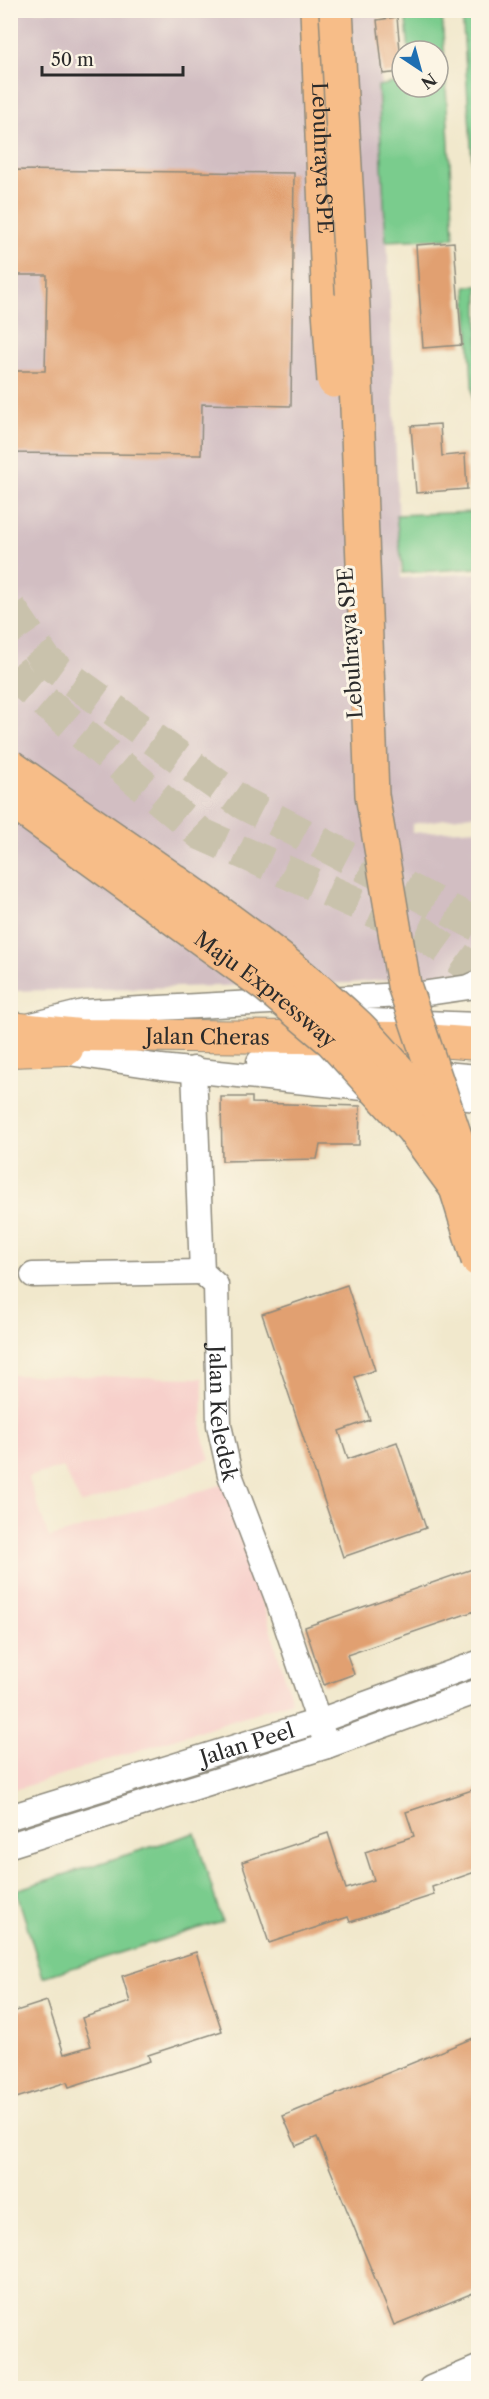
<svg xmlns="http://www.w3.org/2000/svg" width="489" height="2399" font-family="'Libre Caslon Text',serif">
	<rect width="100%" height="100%" fill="#fcf5e5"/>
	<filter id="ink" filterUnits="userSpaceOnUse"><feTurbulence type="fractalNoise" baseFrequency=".0167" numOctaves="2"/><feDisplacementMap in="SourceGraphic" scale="12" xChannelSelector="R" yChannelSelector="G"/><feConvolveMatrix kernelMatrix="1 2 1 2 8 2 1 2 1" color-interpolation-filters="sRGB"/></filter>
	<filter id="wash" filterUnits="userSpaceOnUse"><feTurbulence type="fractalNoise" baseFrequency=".008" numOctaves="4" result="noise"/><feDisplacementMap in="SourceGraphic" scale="24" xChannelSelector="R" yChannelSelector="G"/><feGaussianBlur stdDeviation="1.35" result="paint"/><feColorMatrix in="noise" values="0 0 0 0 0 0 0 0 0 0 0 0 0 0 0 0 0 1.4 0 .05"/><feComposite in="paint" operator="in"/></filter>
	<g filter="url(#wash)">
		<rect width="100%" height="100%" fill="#f1e8cc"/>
		<path fill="#f7d0cb" d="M 11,1375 L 203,1378 L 202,1435 L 210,1459 L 81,1504 L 63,1467 L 28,1477 L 49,1538 L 227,1483 L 292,1701 L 11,1791 Z"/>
		<path fill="#d2bec2" d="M 10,11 L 378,11 L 401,578 L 478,573 L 478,814 L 412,824 L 412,833 L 478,829 L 478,963 L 458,973 L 351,983 L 11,991 Z"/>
		<g fill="#7acc8d" stroke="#527c5c" stroke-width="1.5">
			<path d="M 405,11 L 442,11 L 454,238 L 386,241 L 378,86 L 402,81 L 402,87 L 438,87 L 438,51 L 409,51 Z"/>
			<path d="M 462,11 L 478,11 L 478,248 Z"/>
			<path d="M 466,286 L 478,286 L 478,429 L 475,429 Z"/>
			<path d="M 478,458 L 478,568 L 403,573 L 396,515 L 475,512 L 473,459 Z"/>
			<path d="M 195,1833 L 222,1921 L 43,1977 L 16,1890 Z"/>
		</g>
		<g id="blocks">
			<g fill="#e1a071">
				<path d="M 397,17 L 402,72 L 383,74 L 377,20 Z"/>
				<path d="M 10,170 L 294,173 L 291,406 L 202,404 L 201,455 L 10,453 L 10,371 L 45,371 L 47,275 L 10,275 Z"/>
				<path d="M 454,242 L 462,345 L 423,348 L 416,245 Z"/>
				<path d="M 440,424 L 442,456 L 465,454 L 467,489 L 416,493 L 411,426 Z"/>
				<path d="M 221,1097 L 252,1097 L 252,1103 L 360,1106 L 359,1145 L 320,1145 L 317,1159 L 222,1161 Z"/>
				<path d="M 347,1285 L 375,1370 L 355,1377 L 370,1420 L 339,1431 L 348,1459 L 397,1442 L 426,1528 L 343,1557 L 262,1314 Z"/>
				<path d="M 478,1567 L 478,1610 L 347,1655 L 354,1674 L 324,1685 L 305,1627 Z"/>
				<path d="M 478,1788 L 478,1871 L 432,1887 L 434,1895 L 350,1922 L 348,1917 L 269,1943 L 242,1862 L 328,1833 L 346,1889 L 374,1880 L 365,1852 L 414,1836 L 406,1812 Z"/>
				<path d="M 196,1952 L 222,2031 L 148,2055 L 150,2061 L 69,2087 L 67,2082 L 10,2100 L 10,2013 L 47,2001 L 64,2054 L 91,2046 L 82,2018 L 130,2002 L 122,1976 Z"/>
				<path d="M 478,2036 L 478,2291 L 394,2325 L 317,2137 L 296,2146 L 283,2116 Z"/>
			</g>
		</g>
	</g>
	<g filter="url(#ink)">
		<use href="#blocks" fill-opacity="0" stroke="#8e8a7c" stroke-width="1.5"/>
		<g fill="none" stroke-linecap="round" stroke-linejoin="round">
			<g stroke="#c9c2ac" stroke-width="33" stroke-dasharray="33 16" stroke-linecap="butt">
				<path d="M 10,608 L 46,661 L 241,802 L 478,925"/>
				<path d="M 10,668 L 19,680 L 201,834 L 421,932 L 478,973"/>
			</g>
			<g stroke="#8e8a7c" stroke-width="27">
				<g id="minor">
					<path d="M 343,1020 L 478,1025"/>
					<path d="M 32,1025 L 84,1012 L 421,994 L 469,987 L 478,983"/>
					<path d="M 49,1050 L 161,1067 L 383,1090"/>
					<path d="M 259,1062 L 363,1067"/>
					<path id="s1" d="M 194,1069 L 202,1272 L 216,1285 L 219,1425 L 230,1475 L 277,1598 L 327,1746"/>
					<path d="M 421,1072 L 478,1077"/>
					<path d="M 427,1094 L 478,1099"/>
					<path d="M 33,1275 L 202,1272"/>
					<path id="s2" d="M 10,1817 L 319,1721 L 478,1663"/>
					<path d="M 10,1845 L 327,1746 L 478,1691"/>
					<path d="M 431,2388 L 478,2368"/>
				</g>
			</g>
			<g stroke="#8e8a7c" stroke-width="34">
				<g id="major">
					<path id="s3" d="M 10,1028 L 79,1035 L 397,1038 L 478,1044"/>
					<path d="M 10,1051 L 67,1049"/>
				</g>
			</g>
			<g stroke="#8e8a7c" stroke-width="36">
				<g id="highway">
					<path id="s4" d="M 317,10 L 329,310"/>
				</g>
			</g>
			<use href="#minor" stroke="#fff" stroke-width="24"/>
			<use href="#major" stroke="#f7bd88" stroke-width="32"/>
			<use href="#highway" stroke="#f7bd88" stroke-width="33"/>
			<g stroke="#8e8a7c" stroke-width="36" stroke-linecap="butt">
				<g id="highway-bridge">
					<path d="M 336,10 L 353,305 L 372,795 L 404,985 L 478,1204"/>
					<path d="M 329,310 L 334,381"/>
					<path d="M 10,766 C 126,850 253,927 357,1025 C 388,1056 416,1091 444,1125"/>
					<path id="s5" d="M 10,800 L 268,987 L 332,1041 L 412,1128 L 465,1200"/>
					<path d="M 454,1181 L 478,1260"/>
				</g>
			</g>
			<use href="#highway-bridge" stroke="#f7bd88" stroke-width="33"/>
		</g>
	</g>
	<g text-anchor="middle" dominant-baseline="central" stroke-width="6" stroke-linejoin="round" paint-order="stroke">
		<g font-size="21" fill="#2b2b2b" stroke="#fcf5e5">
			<text stroke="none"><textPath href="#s4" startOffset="148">Lebuhraya SPE</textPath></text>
			<text transform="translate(350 643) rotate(-94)">Lebuhraya SPE</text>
			<text stroke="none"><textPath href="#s5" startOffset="318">Maju Expressway</textPath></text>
			<text stroke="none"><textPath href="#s3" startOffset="198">Jalan Cheras</textPath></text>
			<text stroke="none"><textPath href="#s1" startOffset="351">Jalan Keledek</textPath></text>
			<text stroke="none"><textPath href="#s2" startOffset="248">Jalan Peel</textPath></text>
		</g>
	</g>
	<rect width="489" height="2399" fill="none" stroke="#fcf5e5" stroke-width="36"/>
	<g transform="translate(420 69) rotate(144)"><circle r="28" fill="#fcf5e5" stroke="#a8a49b" stroke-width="1.5"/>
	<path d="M0-4.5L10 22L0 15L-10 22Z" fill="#1f6fb2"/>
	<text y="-9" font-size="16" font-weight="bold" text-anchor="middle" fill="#2b2b2b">N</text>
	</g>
	<path d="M42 66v9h141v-9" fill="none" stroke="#2b2b2b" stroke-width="3"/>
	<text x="51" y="66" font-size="18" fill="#2b2b2b" stroke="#fcf5e5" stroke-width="4.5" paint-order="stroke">50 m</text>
</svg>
